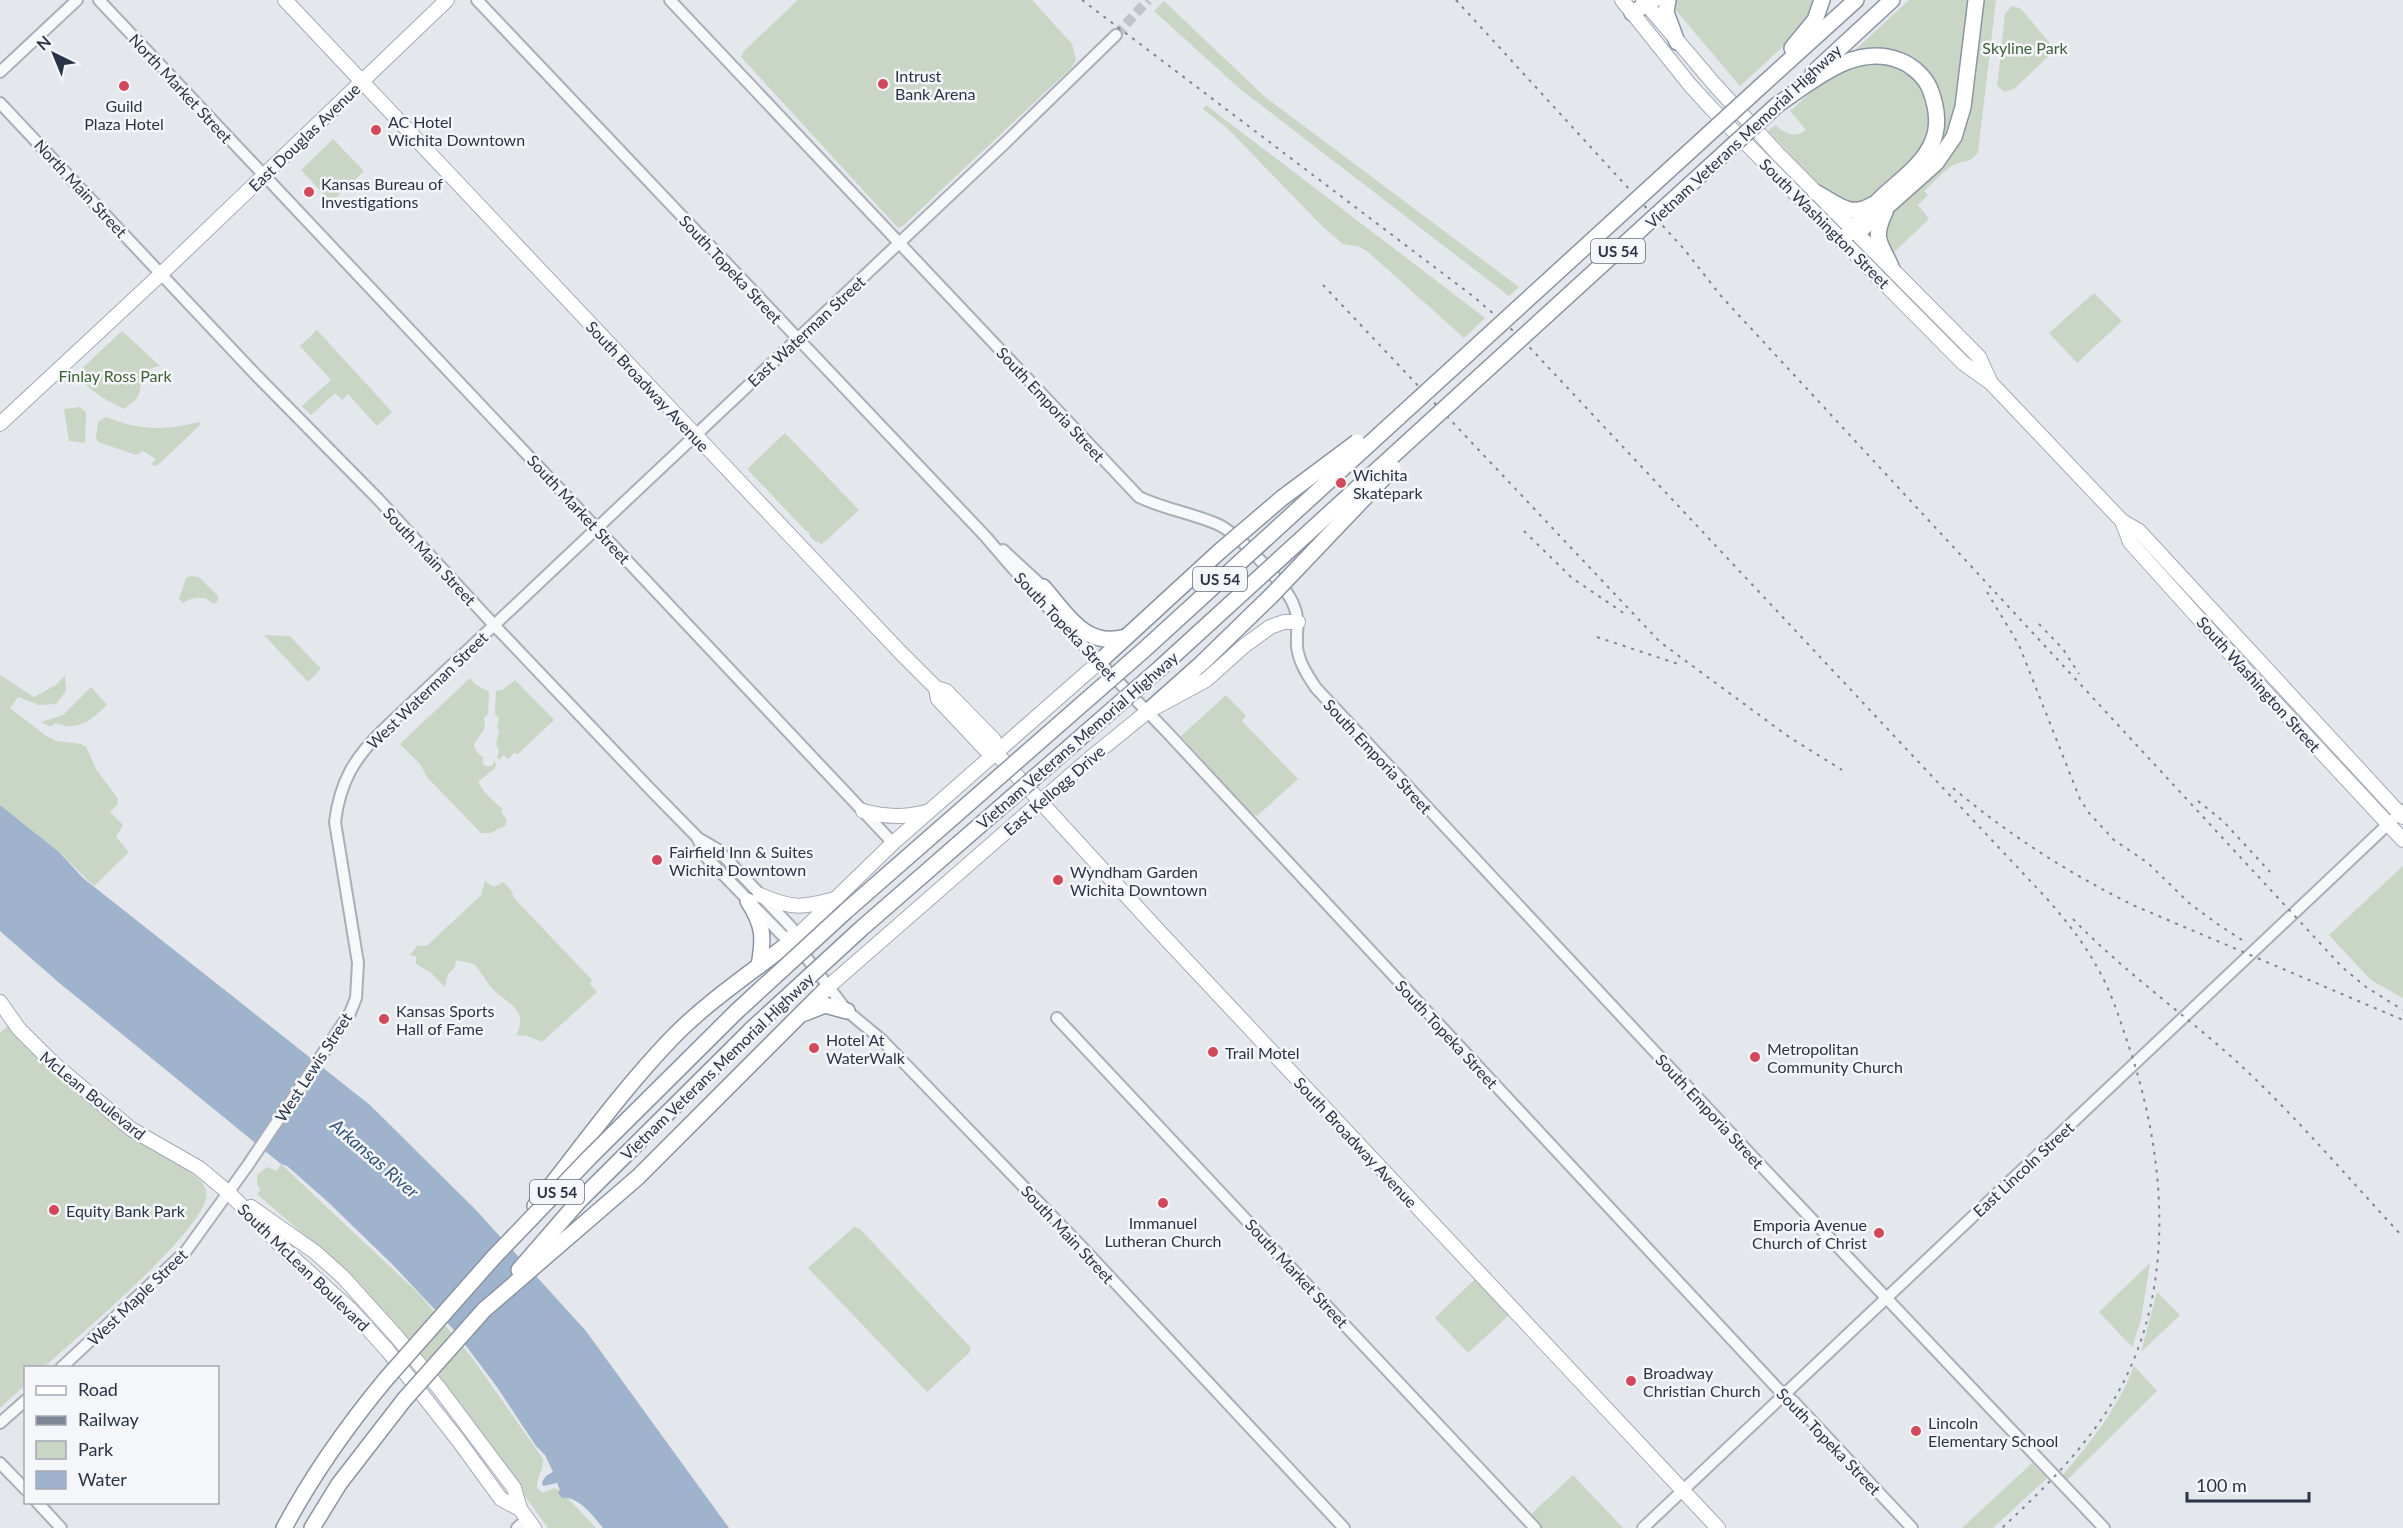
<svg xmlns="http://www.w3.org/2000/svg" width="2403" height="1528" font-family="Lato,sans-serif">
	<rect width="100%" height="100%" fill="#e4e7ec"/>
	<g fill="#c9d6c5">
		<path d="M 798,0 L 1032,0 L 1072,44 L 1076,60 L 1072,67 L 904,225 L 898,228 L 741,57 L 744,51 Z"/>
		<path d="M 1671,0 L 1818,0 L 1802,29 L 1740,86 L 1674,8 Z"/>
		<path d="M 1909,0 L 1971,0 L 1957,113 L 1940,151 L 1920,70 L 1855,55 L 1854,51 Z"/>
		<path d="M 1979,0 L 1996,0 L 1978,152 C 1972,163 1963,160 1954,165 C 1943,170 1933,184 1924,191 L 1928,195 L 1918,205 L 1929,219 L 1891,255 L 1882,226 L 1885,218 L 1945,160 Z"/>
		<path d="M 1164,1 L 1265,97 L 1519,287 L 1509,296 L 1240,89 L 1154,11 Z"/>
		<path d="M 2012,6 L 2021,9 L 2054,48 L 2053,52 L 2014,89 L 2004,92 L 1997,85 L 1998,80 L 2005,13 Z"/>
		<path d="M 1882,60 L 1907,70 L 1927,92 L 1932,123 L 1923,150 L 1868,202 L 1861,205 L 1831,197 L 1768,131 L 1775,125 C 1786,133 1795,139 1806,130 L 1790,111 L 1835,71 Z"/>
		<path d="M 1206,105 L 1485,318 L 1464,338 L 1367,251 L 1357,246 L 1343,244 L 1322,226 L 1228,129 L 1203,109 Z"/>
		<path d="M 333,139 L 364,171 L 331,202 L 301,170 Z"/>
		<path d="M 2094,293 L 2122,321 L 2077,363 L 2049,333 Z"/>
		<path d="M 317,330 L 392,412 L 377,426 L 348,394 L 342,400 L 335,393 L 311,415 L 302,406 L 331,380 L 300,346 Z"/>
		<path d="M 122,331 L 160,366 C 130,372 148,383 136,399 C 133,402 128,406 124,409 C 106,400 89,391 76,374 Z"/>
		<path d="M 80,407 L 86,412 L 85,443 L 69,441 L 64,409 Z"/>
		<path d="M 106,417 C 137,430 167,431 198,422 L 201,424 L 159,464 L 154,466 L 151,464 L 156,459 L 143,451 L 136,455 L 98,442 L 96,437 L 98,422 Z"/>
		<path d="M 785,433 L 859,510 L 821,545 L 819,542 L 816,542 L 809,535 L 810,533 L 805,530 L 747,469 Z"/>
		<path d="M 191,576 L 199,577 L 218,596 L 218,600 L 214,604 C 204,595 194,596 183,603 L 179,599 L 186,578 Z"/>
		<path d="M 264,635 L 290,636 L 321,669 L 308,682 Z"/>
		<path d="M 0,675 L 34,697 L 56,685 L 65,675 L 66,691 L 56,704 L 39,705 L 18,697 L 10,708 L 45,735 L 56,741 L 81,744 L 86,747 L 96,769 L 118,799 L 117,805 L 110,812 L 123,825 L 116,837 L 129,852 L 94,886 L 59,852 L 0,805 Z"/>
		<path d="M 470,678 L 475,684 L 489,692 L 488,714 L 484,718 L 485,728 L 474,744 C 475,751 478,754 483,757 L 483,764 L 486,766 L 491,766 L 494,763 L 493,759 L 496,764 L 495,768 L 478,782 C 483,791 494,803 503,809 L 501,811 L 507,821 L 505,826 L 490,833 L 481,833 L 427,777 L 420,764 L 400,744 Z"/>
		<path d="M 515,680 L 554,720 L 518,754 L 514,753 L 508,759 L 503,755 L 500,760 L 497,757 L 499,751 L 496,744 L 499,731 L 497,727 L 499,719 L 495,714 L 496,691 L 502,690 Z"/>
		<path d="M 91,687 L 107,705 C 91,720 78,732 55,723 L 51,727 L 41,722 L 63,715 Z"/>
		<path d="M 1226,695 L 1246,716 L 1242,721 L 1298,779 L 1257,816 L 1251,813 L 1181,736 Z"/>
		<path d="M 2403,866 L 2403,998 L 2371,980 L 2329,935 Z"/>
		<path d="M 485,881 L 494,887 L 503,882 L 511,890 L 514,898 L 592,980 L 590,984 L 597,992 L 542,1042 L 528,1036 L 516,1035 C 530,1010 507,1004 494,990 C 486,983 482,972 474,964 L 456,960 L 455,967 L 448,974 L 445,987 L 430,972 L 416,964 L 416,956 L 410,955 L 417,946 L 426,946 L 430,943 L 481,895 Z"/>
		<path d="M 9,1025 L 201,1181 C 205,1187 208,1192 206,1198 C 198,1236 77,1337 44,1367 L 26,1368 L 25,1385 L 0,1408 L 0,1033 Z"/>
		<path d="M 281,1164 L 420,1295 L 473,1359 L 543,1459 C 544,1470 536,1477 537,1488 L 543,1493 L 554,1488 L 560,1490 L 596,1528 L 548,1528 L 494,1453 L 317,1246 L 257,1194 L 261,1190 L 257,1184 L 257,1175 L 267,1167 L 277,1171 Z"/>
		<path d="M 854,1227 L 860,1229 L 971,1348 L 969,1353 L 927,1392 L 808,1268 Z"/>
		<path d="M 2150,1263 L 2141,1320 L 2132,1347 L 2099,1312 Z"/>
		<path d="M 1475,1279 L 1509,1315 L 1468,1353 L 1435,1318 Z"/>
		<path d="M 2157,1292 L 2180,1315 L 2141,1352 Z"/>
		<path d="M 2134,1366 L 2157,1391 L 2066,1481 L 2062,1476 C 2091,1442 2118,1408 2134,1366 Z"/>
		<path d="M 2032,1463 L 2047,1478 L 1993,1528 L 1962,1528 Z"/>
		<path d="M 1573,1475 L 1623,1528 L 1542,1528 L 1530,1515 Z"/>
	</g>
	<path fill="#9fb4cc" d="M 0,805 L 59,852 L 83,878 L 370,1105 L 476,1210 L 586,1331 L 729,1528 L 603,1528 C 594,1517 578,1495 562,1498 L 558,1493 L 560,1490 L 557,1483 L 543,1486 L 542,1482 L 546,1476 L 553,1472 L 545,1455 L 536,1446 L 497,1387 L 454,1330 L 392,1264 L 328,1202 L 287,1166 L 281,1164 L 57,981 L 0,931 Z"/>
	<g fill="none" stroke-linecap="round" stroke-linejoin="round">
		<path stroke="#bfc3cb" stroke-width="10" stroke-dasharray="10 5" stroke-linecap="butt" d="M 1116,35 L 1148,0"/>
		<g stroke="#a9aeb7" stroke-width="14">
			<g id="minor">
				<path d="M 99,0 L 893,843"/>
				<path d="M 477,0 L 986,537 C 1043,605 1105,668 1167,732 L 1778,1389 L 1794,1402 L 1912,1528"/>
				<path d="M 670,0 L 1139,497 C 1164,509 1191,513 1217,524 C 1238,533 1286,585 1294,606 C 1300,620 1296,633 1297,647 C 1299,663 1308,676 1316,688 L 1751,1155 L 2104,1528"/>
				<path d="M 0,72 L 77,0"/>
				<path d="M 0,103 L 256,375 L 379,500 L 494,625 L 651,790 L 698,838 L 717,849 L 792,928 L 793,940 L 847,1011 L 882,1040 L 962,1123 L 1080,1245 L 1344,1528"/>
				<path d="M 1003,550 L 1043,587"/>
				<path d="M 698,839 L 707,858 L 783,936 L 793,940"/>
				<path d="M 1057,1018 L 1535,1528"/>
				<path d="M 61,1368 L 186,1251 L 248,1165 L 350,1013 L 356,998 L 358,963 L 335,822 C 340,782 354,758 383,730 L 1003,145 L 1116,35"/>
				<path d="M 0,1423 L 26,1400"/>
				<path d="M 0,1463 L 26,1490"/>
				<path d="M 37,1502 L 61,1528"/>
				<path d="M 517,1528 L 527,1519"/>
				<path d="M 1643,1528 L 2403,810"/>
			</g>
		</g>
		<g stroke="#a3abb8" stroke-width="16">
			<g id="major">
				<path d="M 285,0 L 900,652 L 936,688 L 946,691 L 994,740 L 996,753"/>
				<path d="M 1622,0 L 1690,85 L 1712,109 L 1963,363 L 1991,383 L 2122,521 L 2139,531 L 2403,817"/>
				<path d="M 1643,0 L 1715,85 L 1778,154 L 1979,357 L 1990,381"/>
				<path d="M 0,424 L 161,274 L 447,0"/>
				<path d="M 2122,521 L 2130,542 L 2245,670 L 2403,840"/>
				<path d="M 936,688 L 938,699 L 985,749 L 996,753 L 1155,927 L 1718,1528"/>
				<path d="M 863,811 C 884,817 904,818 926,812"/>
				<path d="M 760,895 C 793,909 801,908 835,899"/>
				<path d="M 793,940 L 893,843 L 1098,663"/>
				<path d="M 828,987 L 1088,760 L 1147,712 L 1206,680 L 1244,646 L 1270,627 L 1284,622 L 1298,622"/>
				<path d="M 0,1002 L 19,1029 L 52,1062 L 131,1129 L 199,1168 L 229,1193 L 290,1255 L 351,1310 L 388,1351 L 458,1440 L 501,1499 L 520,1509"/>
				<path d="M 251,1207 L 315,1252 L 343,1277 L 397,1337 L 439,1388 L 514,1488 L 520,1509 L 534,1528"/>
			</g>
		</g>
		<g stroke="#8b94a3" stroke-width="18">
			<g id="highway">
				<path d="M 1668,0 L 1666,12 L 1677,42"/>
				<path d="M 1632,13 L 1654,0"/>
				<path d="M 1792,48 L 1815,20 L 1822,0"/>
				<path d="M 1813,73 L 1892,0"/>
				<path d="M 1760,87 L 1856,0"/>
				<path d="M 1777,105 C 1813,81 1855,42 1901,61 C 1913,66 1925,77 1930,89 C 1937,107 1940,125 1932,143 C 1922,166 1897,182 1879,200 C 1866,212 1855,227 1842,240"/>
				<path d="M 1815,192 C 1835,202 1849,219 1872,205"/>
				<path d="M 1885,212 C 1871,241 1882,244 1892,269"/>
				<path d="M 1862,229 L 1936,163 L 1954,137 L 1963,107 L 1976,0"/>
				<path d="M 1043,587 C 1067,614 1085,649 1126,637"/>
				<path d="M 1098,663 L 1220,551"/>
				<path d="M 1147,712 L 1202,663 L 1271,596"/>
				<path d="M 748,901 C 764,926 764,937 759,966"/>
				<path d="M 805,1013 L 825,1005 L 847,1011"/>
				<path d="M 535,1206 C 580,1149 622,1090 672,1038 C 708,1001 752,972 793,940"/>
				<path d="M 519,1270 L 578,1202 L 752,1029"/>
				<path d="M 484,1310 L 638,1177 L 828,987"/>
				<path d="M 284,1528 C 313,1474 347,1426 386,1379"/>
				<path d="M 312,1528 L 339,1484 L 404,1400"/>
			</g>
		</g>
		<use href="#minor" stroke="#f7f8fa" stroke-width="10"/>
		<use href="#major" stroke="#fff" stroke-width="14"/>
		<use href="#highway" stroke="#fff" stroke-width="15"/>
		<g stroke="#7d8696" stroke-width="2" stroke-dasharray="3 6" stroke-linecap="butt">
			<path d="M 1082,0 L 1474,297 L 1518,335 L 2049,901 C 2067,922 2084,943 2097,967 C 2110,989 2118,1014 2126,1038 C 2163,1144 2177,1270 2127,1375 C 2098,1436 2051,1482 2002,1528"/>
			<path d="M 1456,0 L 1684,249 L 1721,296 L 2342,967 L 2366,987 L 2403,1010"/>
			<path d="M 1323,285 L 1660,642 L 1789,737 L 1842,770"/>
			<path d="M 1524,531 L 1572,578 L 1625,614"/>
			<path d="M 1987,592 L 2019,645 L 2080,799 L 2089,813 L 2114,840 L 2148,863 L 2189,903 L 2216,923 L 2242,940"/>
			<path d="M 2039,624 L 2063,649 L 2079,674"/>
			<path d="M 1597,637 L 1681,665"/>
			<path d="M 1953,788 C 2009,835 2068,873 2135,906 L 2403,1020"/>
			<path d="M 2198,801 L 2223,821 L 2270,872"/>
			<path d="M 2073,919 C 2123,971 2183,1013 2236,1061 C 2295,1115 2348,1178 2403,1237"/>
		</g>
		<g stroke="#8b94a3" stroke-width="18" stroke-linecap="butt">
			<g id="highway-bridge">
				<path d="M 1220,551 L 1282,498 L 1357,442"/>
				<path d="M 1271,596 L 1393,468"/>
				<path d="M 752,1029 L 862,928 L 1159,669 L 1777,105"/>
				<path d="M 386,1379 L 494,1257 L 590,1157 L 736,1012 L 846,911 L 1145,649 L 1760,87"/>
				<path d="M 404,1400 L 484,1310"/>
			</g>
		</g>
		<use href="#highway-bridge" stroke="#fff" stroke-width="15"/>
	</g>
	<g fill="#d1495b" stroke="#f4f6f9" stroke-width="2">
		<circle cx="883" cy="84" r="6"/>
		<circle cx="124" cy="86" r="6"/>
		<circle cx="376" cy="130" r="6"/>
		<circle cx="309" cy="192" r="6"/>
		<circle cx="1341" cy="483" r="6"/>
		<circle cx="657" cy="860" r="6"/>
		<circle cx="1058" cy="880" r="6"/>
		<circle cx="384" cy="1019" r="6"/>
		<circle cx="814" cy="1048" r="6"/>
		<circle cx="1213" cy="1052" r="6"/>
		<circle cx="1755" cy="1057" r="6"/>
		<circle cx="1163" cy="1203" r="6"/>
		<circle cx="54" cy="1210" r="6"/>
		<circle cx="1879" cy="1233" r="6"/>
		<circle cx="1631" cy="1381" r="6"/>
		<circle cx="1916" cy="1431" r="6"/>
	</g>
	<g text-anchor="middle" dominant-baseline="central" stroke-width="5" stroke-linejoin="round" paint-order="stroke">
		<g fill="#f4f6f9" stroke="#676e7b" stroke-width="1.5">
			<rect x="1591" y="239" width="54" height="24" rx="4.5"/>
			<rect x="1193" y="567" width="54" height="24" rx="4.5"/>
			<rect x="530" y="1180" width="54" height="24" rx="4.5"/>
		</g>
		<g font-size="15" font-weight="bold" fill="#2b3445">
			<text x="1618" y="251">US 54</text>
			<text x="1220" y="579">US 54</text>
			<text x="557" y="1192">US 54</text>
		</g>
		<g font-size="16" fill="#3f6138" stroke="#f4f6f9">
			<text x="2025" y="47">Skyline Park</text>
			<text x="115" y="375">Finlay Ross Park</text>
		</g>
		<g font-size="16" fill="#2b3445" stroke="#f4f6f9" text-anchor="start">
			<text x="895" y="75">Intrust<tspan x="895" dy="18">Bank Arena</tspan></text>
			<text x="124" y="105" text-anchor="middle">Guild<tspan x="124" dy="18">Plaza Hotel</tspan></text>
			<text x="388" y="121">AC Hotel<tspan x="388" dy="18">Wichita Downtown</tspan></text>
			<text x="321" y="183">Kansas Bureau of<tspan x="321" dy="18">Investigations</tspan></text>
			<text x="1353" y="474">Wichita<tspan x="1353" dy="18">Skatepark</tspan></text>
			<text x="669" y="851">Fairfield Inn &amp; Suites<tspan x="669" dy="18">Wichita Downtown</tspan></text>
			<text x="1070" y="871">Wyndham Garden<tspan x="1070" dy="18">Wichita Downtown</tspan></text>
			<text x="396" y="1010">Kansas Sports<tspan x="396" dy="18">Hall of Fame</tspan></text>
			<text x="826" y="1039">Hotel At<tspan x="826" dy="18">WaterWalk</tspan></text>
			<text x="1767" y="1048">Metropolitan<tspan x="1767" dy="18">Community Church</tspan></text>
			<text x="1225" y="1052">Trail Motel</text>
			<text x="66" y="1210">Equity Bank Park</text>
			<text x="1163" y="1222" text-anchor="middle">Immanuel<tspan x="1163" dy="18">Lutheran Church</tspan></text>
			<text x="1867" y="1224" text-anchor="end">Emporia Avenue<tspan x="1867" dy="18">Church of Christ</tspan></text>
			<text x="1643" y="1372">Broadway<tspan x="1643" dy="18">Christian Church</tspan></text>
			<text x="1928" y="1422">Lincoln<tspan x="1928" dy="18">Elementary School</tspan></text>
		</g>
		<g font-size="16" fill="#2b3445" stroke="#f4f6f9">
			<text transform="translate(181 88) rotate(47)">North Market Street</text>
			<text transform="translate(1743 136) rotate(-43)">Vietnam Veterans Memorial Highway</text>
			<text transform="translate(304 137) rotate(-44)">East Douglas Avenue</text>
			<text transform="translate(81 188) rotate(47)">North Main Street</text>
			<text transform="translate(1825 223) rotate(45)">South Washington Street</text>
			<text transform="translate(731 269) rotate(47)">South Topeka Street</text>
			<text transform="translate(806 331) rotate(-43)">East Waterman Street</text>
			<text transform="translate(648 386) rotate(47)">South Broadway Avenue</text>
			<text transform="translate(1051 404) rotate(47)">South Emporia Street</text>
			<text transform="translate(579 509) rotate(47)">South Market Street</text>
			<text transform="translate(430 556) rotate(47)">South Main Street</text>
			<text transform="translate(1066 626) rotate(47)">South Topeka Street</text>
			<text transform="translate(2259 684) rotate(48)">South Washington Street</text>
			<text transform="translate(427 690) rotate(-44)">West Waterman Street</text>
			<text transform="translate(1077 740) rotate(-41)">Vietnam Veterans Memorial Highway</text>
			<text transform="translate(1378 756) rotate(47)">South Emporia Street</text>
			<text transform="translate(1054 790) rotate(-41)">East Kellogg Drive</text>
			<text transform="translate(1447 1034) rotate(47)">South Topeka Street</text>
			<text transform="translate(717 1066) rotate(-44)">Vietnam Veterans Memorial Highway</text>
			<text transform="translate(313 1067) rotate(-57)">West Lewis Street</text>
			<text transform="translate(93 1095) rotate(39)">McLean Boulevard</text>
			<text transform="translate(1710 1111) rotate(47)">South Emporia Street</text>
			<text transform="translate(1356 1142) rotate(47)">South Broadway Avenue</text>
			<text transform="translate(2023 1169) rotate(-43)">East Lincoln Street</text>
			<text transform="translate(1068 1234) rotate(47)">South Main Street</text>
			<text transform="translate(304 1267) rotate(44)">South McLean Boulevard</text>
			<text transform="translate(1297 1273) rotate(47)">South Market Street</text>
			<text transform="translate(137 1297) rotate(-44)">West Maple Street</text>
			<text transform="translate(1829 1441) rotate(46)">South Topeka Street</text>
		</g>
		<g font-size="18" font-style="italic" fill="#34527a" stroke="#f4f6f9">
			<text transform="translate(375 1158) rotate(41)">Arkansas River</text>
		</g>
	</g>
	<rect x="24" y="1366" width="195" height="138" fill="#f4f6f9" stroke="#a4a8b1" stroke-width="1.5"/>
	<rect x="36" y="1386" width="30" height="9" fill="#ffffff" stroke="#a4a8b1" stroke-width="1.5"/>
	<text x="78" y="1396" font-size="18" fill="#2b3445">Road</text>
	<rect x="36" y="1416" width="30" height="9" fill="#7d8696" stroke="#a4a8b1" stroke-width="1.5"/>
	<text x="78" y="1426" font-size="18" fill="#2b3445">Railway</text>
	<rect x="36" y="1441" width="30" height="18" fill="#c9d6c5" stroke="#a4a8b1" stroke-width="1.5"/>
	<text x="78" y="1456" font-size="18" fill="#2b3445">Park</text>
	<rect x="36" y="1471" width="30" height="18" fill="#9fb4cc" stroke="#a4a8b1" stroke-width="1.5"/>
	<text x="78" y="1486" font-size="18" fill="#2b3445">Water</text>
	<g transform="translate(54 54) rotate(317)" stroke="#f4f6f9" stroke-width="4.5" paint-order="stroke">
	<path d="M0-4.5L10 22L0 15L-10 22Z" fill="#2b3445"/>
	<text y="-9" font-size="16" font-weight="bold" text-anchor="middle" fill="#2b3445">N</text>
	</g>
	<path d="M2187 1492v9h122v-9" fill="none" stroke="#2b3445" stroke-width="3"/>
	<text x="2196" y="1492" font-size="18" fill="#2b3445" stroke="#f4f6f9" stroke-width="4.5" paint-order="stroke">100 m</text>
</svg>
